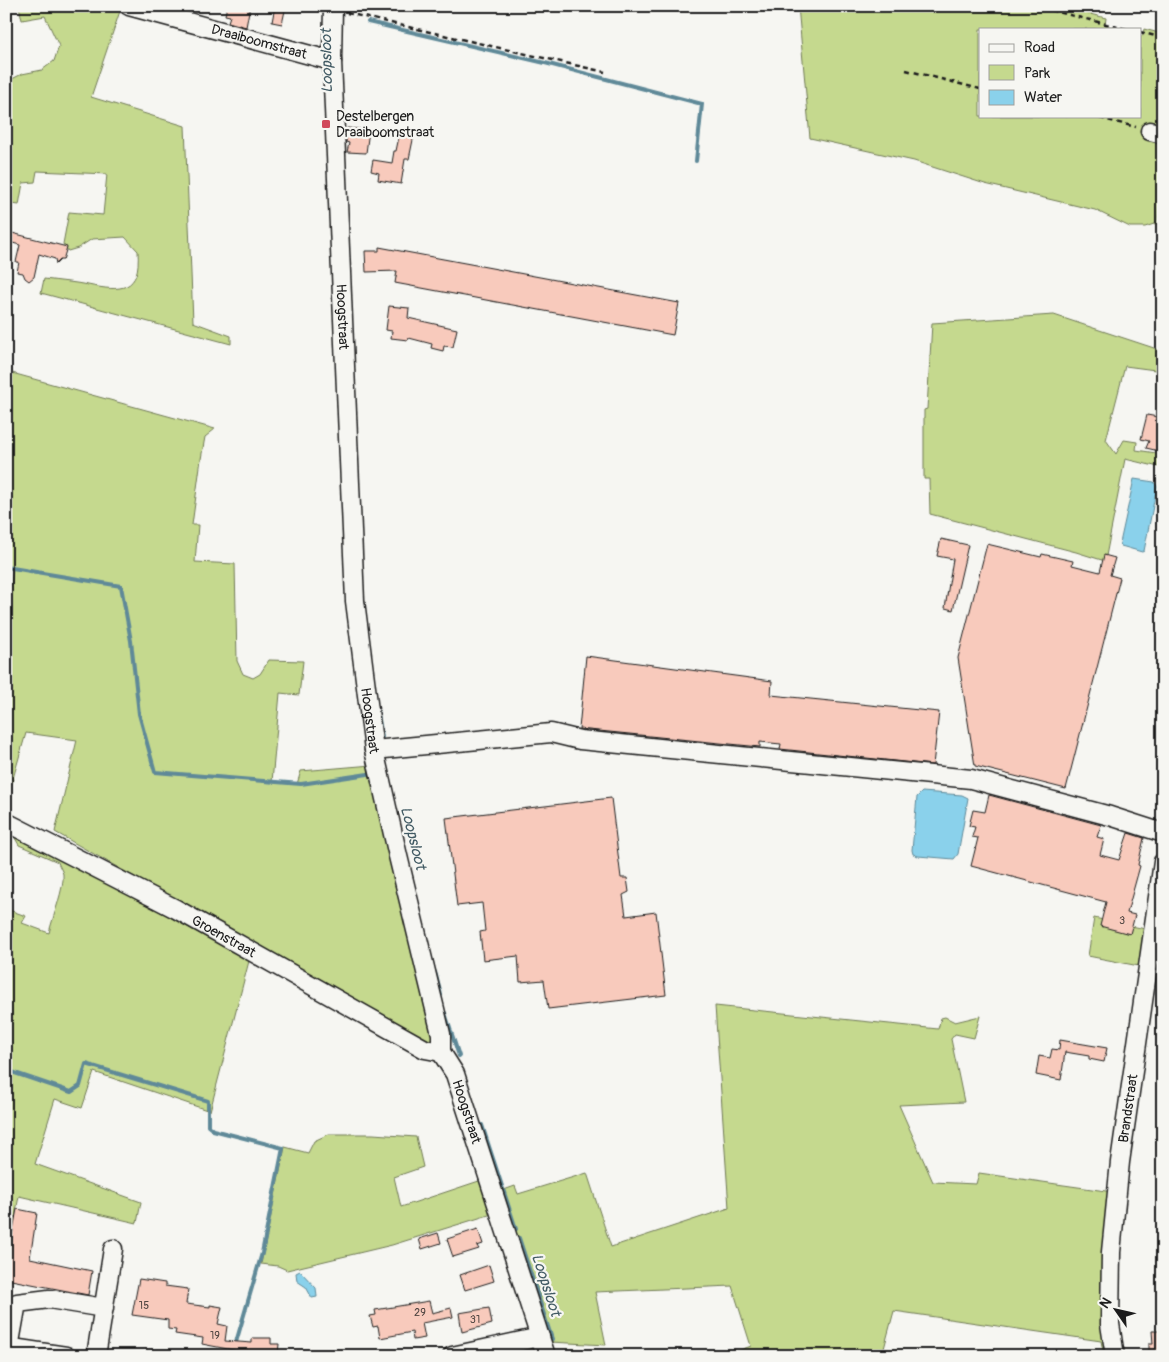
<svg xmlns="http://www.w3.org/2000/svg" width="1169" height="1362" font-family="Pangolin,sans-serif">
	<rect width="100%" height="100%" fill="#f6f6f2"/>
	<filter id="ink" filterUnits="userSpaceOnUse"><feTurbulence type="fractalNoise" baseFrequency=".02" numOctaves="2"/><feDisplacementMap in="SourceGraphic" scale="10" xChannelSelector="R" yChannelSelector="G"/><feConvolveMatrix kernelMatrix="1 2 1 2 8 2 1 2 1" color-interpolation-filters="sRGB"/></filter>
	<g filter="url(#ink)">
		<g fill="#c5d98e" stroke="#707a55">
			<path d="M 19,6 L 94,6 L 120,11 L 91,97 L 185,126 L 193,322 L 231,336 L 231,344 L 41,293 L 44,279 C 59,281 73,282 88,285 C 121,292 141,292 138,251 L 125,237 L 92,239 L 78,248 L 68,251 L 63,244 L 69,212 L 103,215 L 107,174 L 37,171 L 35,182 L 23,183 L 19,205 L 6,203 L 6,82 L 22,74 L 42,70 L 54,61 L 59,46 L 45,16 L 22,20 Z"/>
			<path d="M 798,6 L 1058,6 L 1106,18 L 1105,25 L 1118,29 L 980,29 L 980,116 L 1140,116 L 1140,35 L 1143,36 L 1144,29 L 1163,34 L 1163,170 L 1161,171 L 1157,223 L 1145,227 L 1130,227 L 1095,210 L 985,184 L 914,161 L 810,138 Z"/>
			<path d="M 1054,315 L 1163,351 L 1163,371 L 1125,366 L 1106,440 L 1116,454 L 1124,440 L 1137,442 L 1136,450 L 1163,454 L 1163,468 L 1125,459 L 1105,561 L 1076,552 L 930,514 L 929,479 L 924,479 L 924,410 L 927,409 L 932,323 Z"/>
			<path d="M 12,373 L 215,429 L 205,437 L 201,459 L 192,525 L 198,525 L 195,562 L 235,564 L 237,661 L 243,674 L 253,678 L 260,674 L 269,660 L 303,661 L 299,695 L 280,693 L 272,782 L 297,784 L 301,771 L 372,765 L 437,1041 L 429,1043 L 55,832 L 77,740 L 26,733 L 6,803 L 6,633 L 13,567 L 6,566 L 6,411 L 11,389 Z"/>
			<path d="M 17,832 L 249,961 L 210,1111 L 94,1072 L 82,1108 L 55,1099 L 35,1164 L 141,1202 L 137,1223 L 19,1196 L 8,1254 L 6,1254 L 6,909 L 26,916 L 22,923 L 49,933 C 52,919 65,886 63,874 C 62,870 59,866 58,862 L 19,845 L 15,838 Z"/>
			<path d="M 1094,918 L 1150,930 L 1144,967 L 1088,956 Z"/>
			<path d="M 715,1006 L 938,1029 L 941,1018 L 945,1017 L 955,1022 L 980,1016 L 974,1038 L 955,1034 L 951,1039 L 964,1102 L 899,1105 L 933,1182 L 976,1184 L 979,1173 L 1113,1192 L 1111,1356 L 1104,1356 L 1101,1341 L 894,1311 L 882,1356 L 725,1356 L 751,1346 L 732,1286 L 595,1292 L 606,1345 L 550,1342 L 501,1191 L 515,1186 L 518,1194 L 587,1173 L 611,1247 L 729,1208 Z"/>
			<path d="M 329,1134 L 373,1134 L 416,1137 L 423,1167 L 394,1177 L 401,1207 L 482,1180 L 492,1214 L 392,1245 L 287,1270 L 278,1266 L 261,1264 L 285,1147 L 308,1153 L 314,1141 Z"/>
		</g>
		<g fill="#8ad1eb" stroke="#5e8998">
			<path d="M 1134,479 L 1154,482 L 1157,486 L 1144,551 L 1142,552 L 1121,546 L 1120,543 Z"/>
			<path d="M 922,792 L 962,795 L 968,798 L 958,854 L 954,859 L 918,856 L 913,854 L 912,850 L 917,797 Z"/>
			<path d="M 300,1271 L 316,1288 L 317,1297 L 312,1298 L 306,1287 L 297,1281 L 296,1273 Z"/>
		</g>
		<g fill="none" stroke-linecap="round" stroke-linejoin="round">
			<g stroke="#5e8998" stroke-width="4">
				<path d="M 368,22 L 545,63 L 702,104 L 696,161"/>
				<path d="M 6,567 L 121,586 L 131,641 L 139,714 L 155,772 L 301,784 L 368,774"/>
				<path d="M 377,708 L 382,737"/>
				<path d="M 435,972 L 441,995"/>
				<path d="M 445,1013 L 459,1056"/>
				<path d="M 6,1070 L 71,1092 L 80,1086 L 86,1064 L 208,1101 L 208,1126 L 213,1130 L 283,1148 L 262,1253 L 232,1356"/>
				<path d="M 482,1125 L 516,1229"/>
				<path d="M 519,1238 L 552,1339"/>
			</g>
		</g>
		<g fill="#f8cabc" stroke="#1c1c1c">
			<path d="M 227,6 L 250,6 L 246,27 L 228,22 L 230,16 L 225,15 Z"/>
			<path d="M 275,6 L 286,6 L 282,24 L 272,22 Z"/>
			<path d="M 347,128 L 369,130 L 366,153 L 347,152 L 349,143 L 346,142 L 346,138 Z"/>
			<path d="M 400,132 L 414,135 L 409,159 L 405,159 L 401,184 L 378,180 L 379,173 L 371,171 L 373,160 L 392,163 L 394,151 L 396,151 Z"/>
			<path d="M 12,233 L 67,247 L 63,260 L 60,260 L 56,264 L 55,259 L 39,254 L 34,277 L 29,281 L 25,278 L 23,273 L 17,272 L 19,262 L 16,262 L 20,245 L 9,242 Z"/>
			<path d="M 379,247 L 679,303 L 673,335 L 395,283 L 397,271 L 366,272 L 365,251 L 379,251 Z"/>
			<path d="M 389,306 L 409,308 L 408,318 L 457,329 L 453,347 L 444,346 L 443,351 L 431,348 L 432,344 L 409,338 L 408,340 L 391,338 L 392,331 L 386,330 Z"/>
			<path d="M 1147,415 L 1163,418 L 1163,433 L 1159,451 L 1146,448 L 1149,441 L 1141,439 Z"/>
			<path d="M 941,539 L 968,545 L 953,610 L 945,608 L 953,559 L 937,556 Z"/>
			<path d="M 987,544 L 1041,557 L 1042,554 L 1073,561 L 1072,565 L 1100,572 L 1104,555 L 1115,558 L 1110,575 L 1120,578 L 1066,789 L 975,766 L 958,658 Z"/>
			<path d="M 586,656 L 772,681 L 771,695 L 939,712 L 933,765 L 780,749 L 781,744 L 760,742 L 760,747 L 579,729 Z"/>
			<path d="M 989,795 L 1101,825 L 1097,837 L 1104,839 L 1100,855 L 1119,860 L 1128,833 L 1144,838 L 1138,865 L 1140,866 L 1127,913 L 1135,915 L 1130,934 L 1100,926 L 1106,902 L 971,866 L 978,838 L 972,837 L 975,827 L 969,826 L 973,810 L 985,812 Z"/>
			<path d="M 611,798 L 621,878 L 627,878 L 629,892 L 623,895 L 626,916 L 656,912 L 666,995 L 548,1009 L 544,980 L 520,982 L 518,956 L 483,960 L 480,932 L 485,931 L 482,903 L 457,906 L 446,818 Z"/>
			<path d="M 1060,1040 L 1107,1048 L 1104,1062 L 1089,1059 L 1089,1056 L 1065,1052 L 1061,1080 L 1036,1075 L 1039,1056 L 1050,1058 L 1052,1049 L 1059,1050 Z"/>
			<path d="M 17,1209 L 37,1213 L 30,1258 L 92,1271 L 88,1295 L 6,1279 L 6,1267 Z"/>
			<path d="M 478,1229 L 483,1244 L 477,1246 L 479,1249 L 453,1257 L 447,1239 Z"/>
			<path d="M 438,1233 L 441,1243 L 422,1249 L 419,1239 Z"/>
			<path d="M 489,1265 L 494,1281 L 465,1290 L 460,1275 Z"/>
			<path d="M 139,1279 L 165,1283 L 165,1286 L 188,1289 L 186,1304 L 210,1307 L 210,1305 L 222,1307 L 218,1324 L 227,1326 L 225,1341 L 252,1343 L 252,1338 L 271,1338 L 271,1344 L 279,1344 L 278,1354 L 271,1354 L 271,1356 L 237,1356 L 238,1351 L 202,1344 L 203,1338 L 175,1334 L 176,1330 L 168,1329 L 168,1320 L 132,1315 Z"/>
			<path d="M 429,1301 L 432,1313 L 451,1308 L 453,1317 L 422,1323 L 425,1338 L 413,1340 L 412,1332 L 380,1338 L 378,1326 L 373,1327 L 370,1316 L 376,1315 L 375,1310 Z"/>
			<path d="M 489,1308 L 492,1324 L 462,1332 L 459,1313 Z"/>
			<path d="M 1152,1331 L 1163,1331 L 1163,1356 L 1153,1356 L 1149,1352 L 1149,1344 L 1153,1344 Z"/>
		</g>
		<g fill="none" stroke-linecap="round" stroke-linejoin="round">
			<g stroke="#1c1c1c" stroke-width="21">
				<g id="minor">
					<path id="s1" d="M 129,6 L 332,61"/>
					<path id="s2" d="M 333,6 L 332,61 L 355,601 L 374,750 L 398,856 L 441,1034 L 441,1052 L 455,1074 L 546,1356"/>
					<path d="M 1150,131 L 1163,134"/>
					<path d="M 374,750 L 551,733 L 580,740 L 971,779 L 1110,816 L 1163,833"/>
					<path id="s3" d="M 6,822 L 176,909 L 425,1049 L 441,1052"/>
					<path d="M 6,1347 L 66,1356"/>
					<path d="M 9,1348 L 17,1303 L 49,1299 L 104,1308"/>
					<path d="M 96,1356 L 113,1249"/>
					<path d="M 452,1356 L 540,1337"/>
					<path id="s4" d="M 1115,1356 L 1110,1324 L 1111,1252 L 1120,1162 L 1163,862"/>
				</g>
			</g>
			<g stroke="#1c1c1c" stroke-width="2.5" stroke-dasharray="5 4" stroke-linecap="butt">
				<path d="M 1034,6 L 1126,29"/>
				<path d="M 347,13 L 605,72"/>
				<path d="M 1140,32 L 1163,38"/>
				<path d="M 906,70 L 980,89"/>
				<path d="M 1091,116 L 1136,127"/>
			</g>
			<use href="#minor" stroke="#f6f6f2" stroke-width="18"/>
		</g>
	</g>
	<rect fill="#d1495b" stroke="#f6f6f2" stroke-width="2" x="321" y="119" width="10" height="10" rx="2.5"/>
	<g text-anchor="middle" dominant-baseline="central" stroke-width="4.5" stroke-linejoin="round" paint-order="stroke">
		<g font-size="11" fill="#534844">
			<text x="1122" y="920">3</text>
			<text x="144" y="1305">15</text>
			<text x="420" y="1312">29</text>
			<text x="475" y="1319">31</text>
			<text x="215" y="1335">19</text>
		</g>
		<g font-size="14" fill="#1c1c1c" stroke="#f6f6f2">
			<text stroke="none"><textPath href="#s1" startOffset="135">Draaiboomstraat</textPath></text>
			<text stroke="none"><textPath href="#s2" startOffset="311">Hoogstraat</textPath></text>
			<text stroke="none"><textPath href="#s2" startOffset="716">Hoogstraat</textPath></text>
			<text stroke="none"><textPath href="#s3" startOffset="246">Groenstraat</textPath></text>
			<text stroke="none"><textPath href="#s4" startOffset="249">Brandstraat</textPath></text>
			<text stroke="none"><textPath href="#s2" startOffset="1121">Hoogstraat</textPath></text>
		</g>
		<g font-size="14" fill="#1c1c1c" stroke="#f6f6f2" text-anchor="start">
			<text x="336" y="116">Destelbergen<tspan x="336" dy="16">Draaiboomstraat</tspan></text>
		</g>
		<g font-size="15" font-style="italic" fill="#425b64" stroke="#f6f6f2">
			<text transform="translate(327 61) rotate(-91)">Loopsloot</text>
			<text transform="translate(413 838) rotate(76)">Loopsloot</text>
			<text transform="translate(546 1285) rotate(72)">Loopsloot</text>
		</g>
	</g>
	<rect width="1169" height="1362" fill="none" stroke="#f6f6f2" stroke-width="25"/>
	<rect x="12" y="12" width="1144" height="1337" fill="none" stroke="#1c1c1c" stroke-width="2" filter="url(#ink)"/>
	<rect x="979" y="28" width="162" height="90" fill="#f6f6f2" stroke="#9f9f9c"/>
	<rect x="989" y="44" width="25" height="8" fill="#f6f6f2" stroke="#9f9f9c"/>
	<text x="1024" y="52" font-size="15" fill="#1c1c1c">Road</text>
	<rect x="989" y="65" width="25" height="15" fill="#c5d98e" stroke="#9f9f9c"/>
	<text x="1024" y="78" font-size="15" fill="#1c1c1c">Park</text>
	<rect x="989" y="90" width="25" height="15" fill="#8ad1eb" stroke="#9f9f9c"/>
	<text x="1024" y="102" font-size="15" fill="#1c1c1c">Water</text>
	<g transform="translate(1116 1310) rotate(304)" stroke="#f6f6f2" stroke-width="4" paint-order="stroke">
	<path d="M0-4L9 19L0 12L-9 19Z" fill="#1c1c1c"/>
	<text y="-8" font-size="14" font-weight="bold" text-anchor="middle" fill="#1c1c1c">N</text>
	</g>
</svg>
